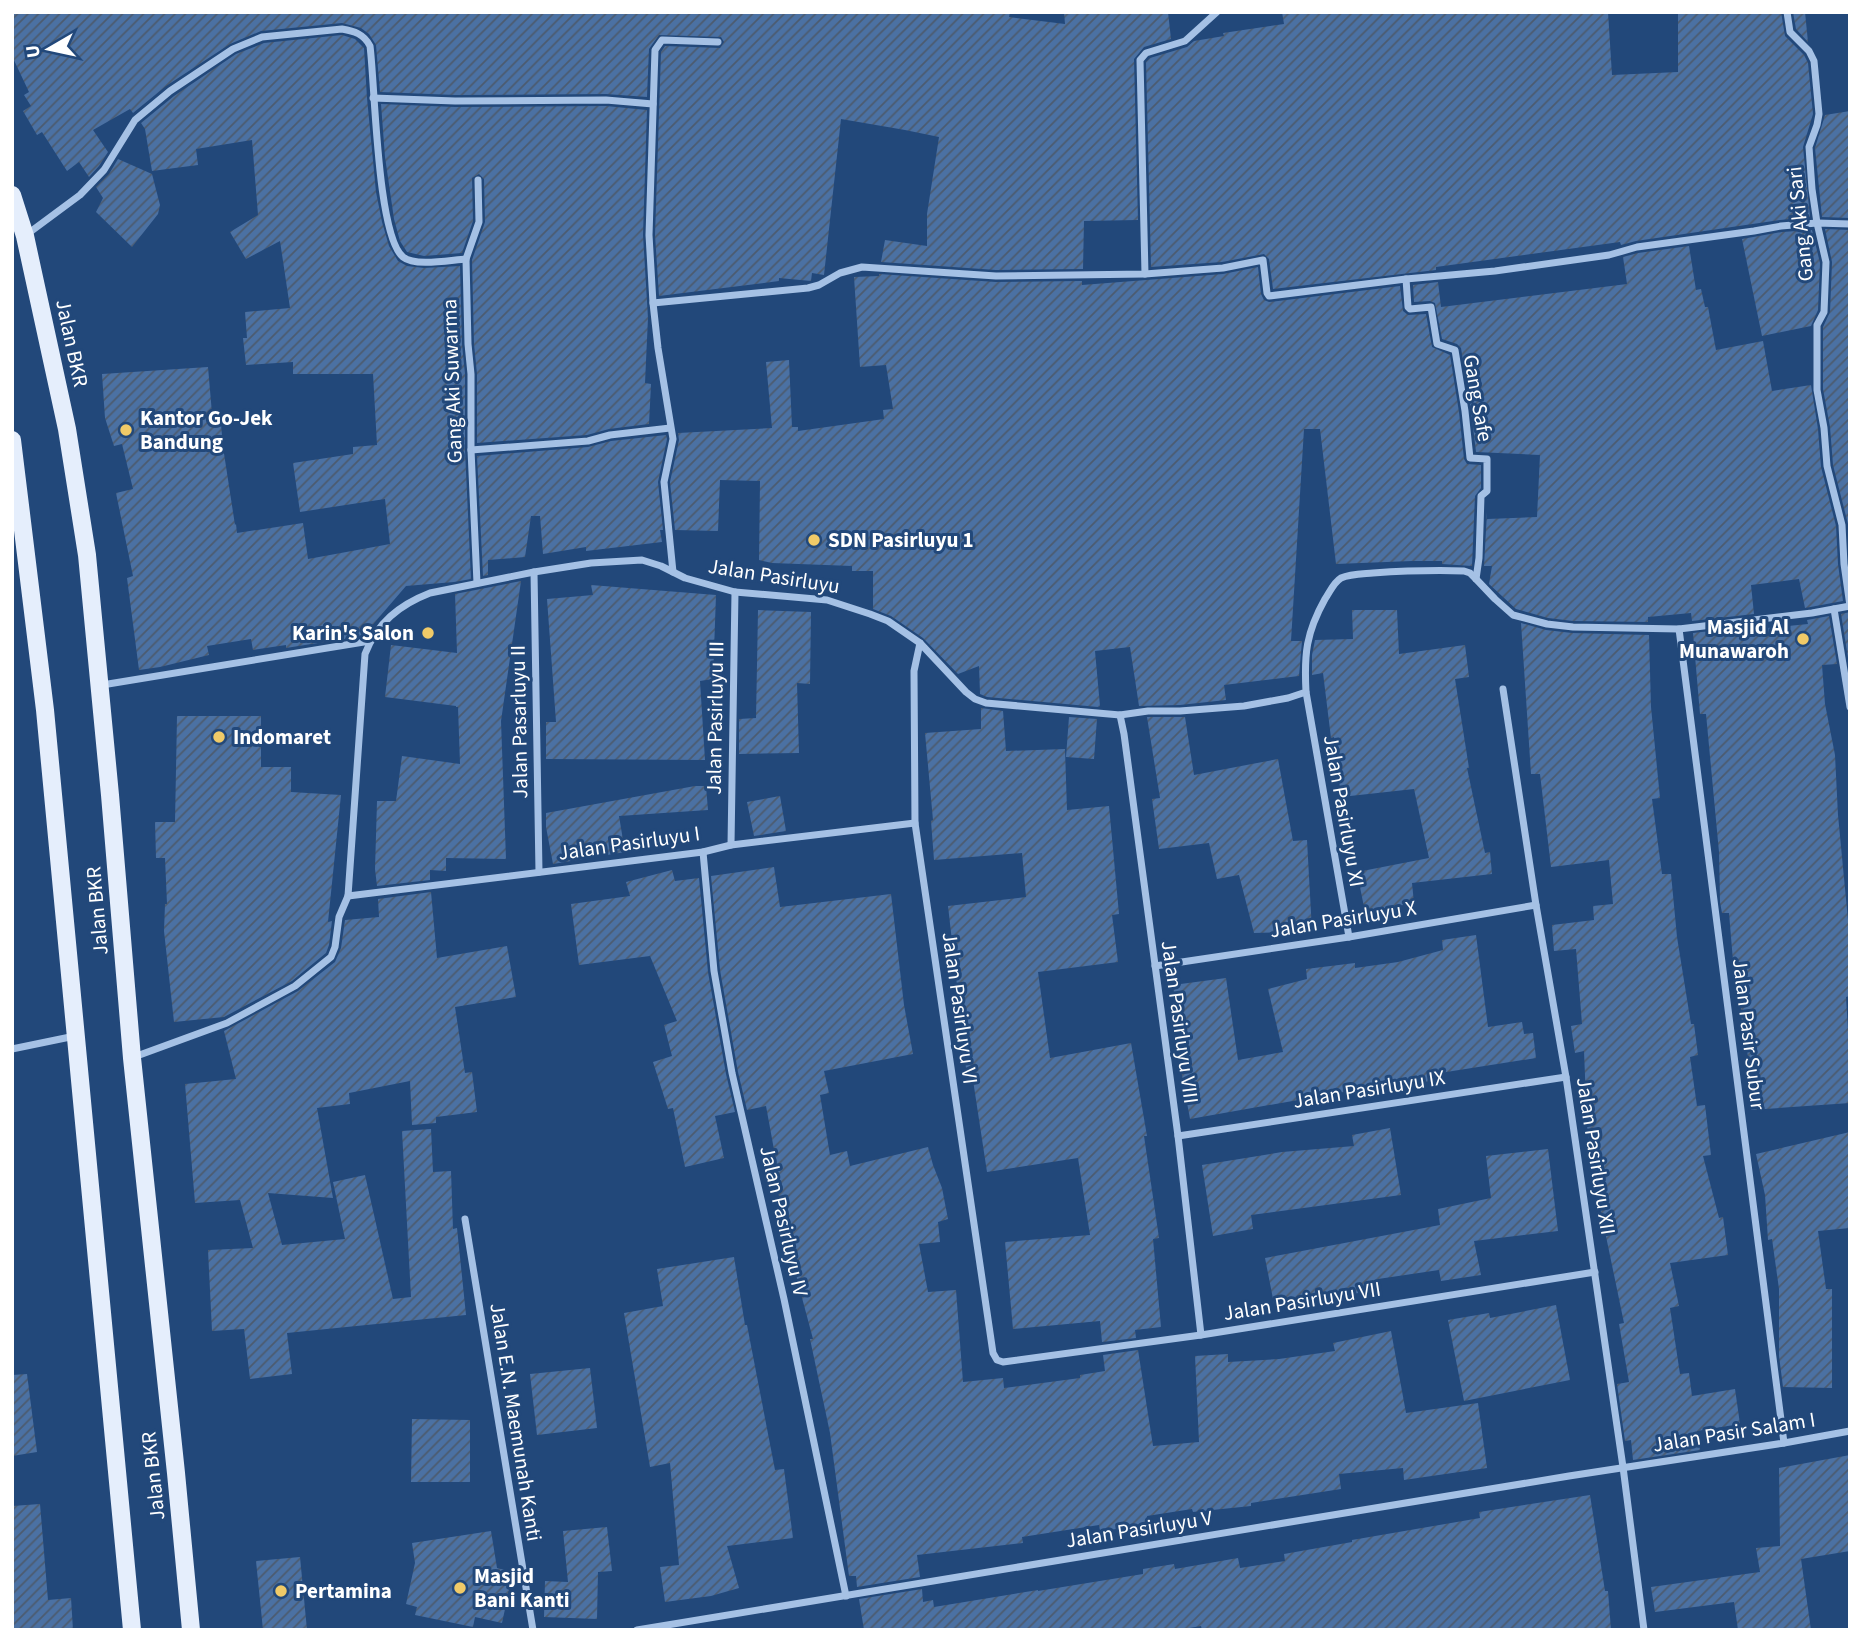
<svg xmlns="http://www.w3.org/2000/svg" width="1862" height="1642" font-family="'Source Sans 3',sans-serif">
	<defs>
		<pattern id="building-hatch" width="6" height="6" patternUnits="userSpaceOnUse" patternTransform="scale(1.75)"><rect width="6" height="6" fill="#4b71a3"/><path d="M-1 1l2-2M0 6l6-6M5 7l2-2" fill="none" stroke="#4c5b6f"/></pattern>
	</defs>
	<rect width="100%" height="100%" fill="#22487a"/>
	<g fill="url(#building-hatch)">
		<path d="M 12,12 L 1010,12 L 1009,17 L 1065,24 L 1064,12 L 1168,12 L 1171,39 L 1144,47 L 1134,59 L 1138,220 L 1084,221 L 1083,269 L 996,270 L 881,262 L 885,240 L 927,246 L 927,214 L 939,137 L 905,130 L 841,119 L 824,275 L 812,273 L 811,281 L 779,278 L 779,281 L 659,296 L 655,235 L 661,52 L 665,46 L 720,48 L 724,42 L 721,37 L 659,35 L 649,49 L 647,97 L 606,94 L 455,95 L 380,92 L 376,45 L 369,34 L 361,28 L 342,23 L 261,31 L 230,44 L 166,86 L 133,113 L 130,109 L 93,130 L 108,152 L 99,166 L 89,177 L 79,162 L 67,171 L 42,132 L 37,135 L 23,111 L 31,106 L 24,95 L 29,92 L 12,56 Z"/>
		<path d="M 1282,12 L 1608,12 L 1612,75 L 1678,72 L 1678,12 L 1781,12 L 1785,36 L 1804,55 L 1808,63 L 1813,114 L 1803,147 L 1810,217 L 1780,220 L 1636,241 L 1621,245 L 1620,242 L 1436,267 L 1436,270 L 1273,289 L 1269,259 L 1264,254 L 1222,262 L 1151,267 L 1146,62 L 1150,58 L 1187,47 L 1194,41 L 1224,36 L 1223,33 L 1284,24 Z"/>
		<path d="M 1793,12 L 1805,12 L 1808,42 L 1796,29 Z"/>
		<path d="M 342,35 L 355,39 L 364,48 L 367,98 L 376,192 L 382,222 L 389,246 L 398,261 L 407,266 L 424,268 L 460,266 L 462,344 L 465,374 L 465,450 L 471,579 L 454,582 L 406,586 L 363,636 L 305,645 L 286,648 L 286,645 L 253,650 L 251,639 L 207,646 L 209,655 L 160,667 L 139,670 L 127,578 L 133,576 L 116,493 L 133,489 L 122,444 L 114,446 L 105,418 L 102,374 L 208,367 L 213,425 L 221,424 L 223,447 L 235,525 L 236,524 L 237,533 L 303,523 L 308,559 L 390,544 L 385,499 L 300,512 L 293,463 L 353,454 L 353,447 L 377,445 L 373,374 L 293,374 L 293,362 L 246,365 L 243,338 L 247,338 L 245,312 L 290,308 L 280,241 L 246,259 L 230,232 L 258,215 L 252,140 L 196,149 L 198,165 L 152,171 L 145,129 L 141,123 L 174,96 L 236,54 L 264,43 Z"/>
		<path d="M 381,104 L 455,107 L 606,106 L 647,110 L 643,235 L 648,318 L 645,383 L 651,384 L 649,424 L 609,429 L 587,435 L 477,443 L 477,374 L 474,344 L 472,260 L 485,222 L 484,179 L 479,174 L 472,178 L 473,221 L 462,253 L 424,256 L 407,252 L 400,241 L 394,219 L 385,157 Z"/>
		<path d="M 1850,111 L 1850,218 L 1822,217 L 1815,148 L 1825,115 Z"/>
		<path d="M 118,159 L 152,174 L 160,205 L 158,214 L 132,247 L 96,212 L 103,198 L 96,187 L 109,174 Z"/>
		<path d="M 1825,229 L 1850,230 L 1850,557 L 1848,524 L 1833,465 L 1830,427 L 1823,389 L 1823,327 L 1830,312 L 1832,262 Z"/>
		<path d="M 1812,230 L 1820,263 L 1818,310 L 1811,326 L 1762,336 L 1742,239 L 1782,232 Z"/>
		<path d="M 1689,246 L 1696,290 L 1701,289 L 1705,307 L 1708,307 L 1716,350 L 1763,341 L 1772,391 L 1811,385 L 1818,429 L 1821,467 L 1836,526 L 1838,564 L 1843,601 L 1805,608 L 1799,579 L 1751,585 L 1754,614 L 1692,621 L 1691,613 L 1648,617 L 1648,622 L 1573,621 L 1548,618 L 1516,609 L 1489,584 L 1492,566 L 1484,566 L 1487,512 L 1487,519 L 1537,517 L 1540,455 L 1476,452 L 1471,410 L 1461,348 L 1457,344 L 1442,339 L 1435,303 L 1430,301 L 1414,302 L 1413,285 L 1438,282 L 1441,307 L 1603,287 L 1627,284 L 1623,257 L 1638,253 Z"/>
		<path d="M 1258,267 L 1261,294 L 1264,300 L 1269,302 L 1400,286 L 1403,311 L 1408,315 L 1426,314 L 1432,347 L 1450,355 L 1459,412 L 1464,459 L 1467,464 L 1481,465 L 1481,488 L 1475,496 L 1472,566 L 1442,564 L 1442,561 L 1412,561 L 1336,564 L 1320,429 L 1304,429 L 1291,641 L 1302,641 L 1299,676 L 1224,685 L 1226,700 L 1180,705 L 1139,706 L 1130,647 L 1095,651 L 1100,706 L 1098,707 L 987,697 L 980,694 L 979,666 L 958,674 L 923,638 L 891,616 L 873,609 L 873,571 L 852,571 L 852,566 L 772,563 L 759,560 L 760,481 L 720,480 L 718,531 L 675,530 L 670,482 L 679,440 L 678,433 L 772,428 L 766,362 L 789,360 L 792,427 L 798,427 L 798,431 L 884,419 L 883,410 L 893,409 L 886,365 L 860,367 L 854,277 L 879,276 L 879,274 L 996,282 L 1082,281 L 1082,285 L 1223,274 Z"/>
		<path d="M 666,435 L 667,439 L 658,482 L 663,530 L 660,530 L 662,542 L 586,551 L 586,547 L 543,554 L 540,516 L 531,516 L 525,557 L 488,560 L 488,575 L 483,576 L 477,456 L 588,447 L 611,441 Z"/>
		<path d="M 521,581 L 501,721 L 506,859 L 446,858 L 446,871 L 430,870 L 430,880 L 377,886 L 375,869 L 377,801 L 396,801 L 402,756 L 460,764 L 458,707 L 456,707 L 456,706 L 385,697 L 391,645 L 457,653 L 455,594 Z"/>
		<path d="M 591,585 L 716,595 L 713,679 L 700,681 L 705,760 L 546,759 L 546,722 L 556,722 L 547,599 L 593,595 Z"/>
		<path d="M 758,610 L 811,612 L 810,684 L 797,683 L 799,753 L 739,754 L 739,719 L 756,718 Z"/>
		<path d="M 1352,610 L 1397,610 L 1399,654 L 1465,645 L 1469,677 L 1455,679 L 1469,768 L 1467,768 L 1485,853 L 1490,852 L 1492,874 L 1412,883 L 1414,903 L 1365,912 L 1357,872 L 1429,858 L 1414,789 L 1341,797 L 1334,737 L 1331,738 L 1323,673 L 1312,675 L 1312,655 L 1315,640 L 1353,639 Z"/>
		<path d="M 1850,612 L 1850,664 L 1849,664 L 1841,614 Z"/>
		<path d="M 1829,616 L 1837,664 L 1822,665 L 1825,704 L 1835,755 L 1838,815 L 1850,941 L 1850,996 L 1846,997 L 1850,1063 L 1850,1103 L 1751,1110 L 1747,1046 L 1744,1046 L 1740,997 L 1736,997 L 1729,913 L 1722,913 L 1720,902 L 1719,852 L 1706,714 L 1700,714 L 1693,633 L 1755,626 L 1756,629 L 1808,624 L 1807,620 Z"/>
		<path d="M 1521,623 L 1546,630 L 1572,633 L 1649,635 L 1651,707 L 1660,798 L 1652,799 L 1662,874 L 1671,874 L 1677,937 L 1691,1024 L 1694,1024 L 1698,1055 L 1690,1057 L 1697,1106 L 1705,1105 L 1711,1155 L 1703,1156 L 1719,1218 L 1723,1217 L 1728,1255 L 1670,1263 L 1679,1306 L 1670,1308 L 1680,1374 L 1689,1373 L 1692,1396 L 1735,1389 L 1740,1424 L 1697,1431 L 1700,1450 L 1633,1460 L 1631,1440 L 1625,1441 L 1617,1384 L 1629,1382 L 1619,1324 L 1624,1323 L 1597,1193 L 1587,1126 L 1584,1051 L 1575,1053 L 1571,1026 L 1582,1024 L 1576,949 L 1554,951 L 1552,925 L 1594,920 L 1593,906 L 1613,904 L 1609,860 L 1551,867 L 1540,774 L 1531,774 Z"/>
		<path d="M 981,708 L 1003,711 L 1006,751 L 1065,749 L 1067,810 L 1109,806 L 1119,914 L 1112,915 L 1118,962 L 1038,972 L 1050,1058 L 1131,1043 L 1147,1136 L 1144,1136 L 1159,1238 L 1153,1239 L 1161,1327 L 1135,1330 L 1136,1338 L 1102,1342 L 1100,1321 L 1013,1329 L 1005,1242 L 1090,1235 L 1078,1158 L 987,1172 L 971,1067 L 966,1068 L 956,994 L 958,994 L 948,906 L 1026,897 L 1022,853 L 934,860 L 931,821 L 933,820 L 925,733 L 981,729 Z"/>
		<path d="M 177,716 L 261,716 L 261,767 L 291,767 L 291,792 L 341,795 L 328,922 L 332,921 L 329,945 L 326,953 L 292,981 L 224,1017 L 174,1022 L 164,931 L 165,904 L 167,904 L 165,858 L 156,858 L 155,822 L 175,822 Z"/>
		<path d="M 1069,717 L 1097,719 L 1094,759 L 1066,757 Z"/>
		<path d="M 1147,717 L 1185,717 L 1194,775 L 1278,759 L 1293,841 L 1307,840 L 1312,931 L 1254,933 L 1239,875 L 1217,879 L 1209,843 L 1159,849 L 1152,799 L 1160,798 Z"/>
		<path d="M 695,786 L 706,786 L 708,810 L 619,816 L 625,852 L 553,864 L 546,827 L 546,813 Z"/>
		<path d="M 780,796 L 786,831 L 754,836 L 747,802 Z"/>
		<path d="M 774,867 L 780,907 L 891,894 L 904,1005 L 913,1054 L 824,1071 L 829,1093 L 820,1095 L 830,1155 L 847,1151 L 850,1166 L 928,1147 L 933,1165 L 942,1188 L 948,1219 L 938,1222 L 940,1242 L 919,1244 L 928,1292 L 956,1290 L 963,1382 L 1003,1378 L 1004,1388 L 1080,1378 L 1080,1375 L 1105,1371 L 1103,1355 L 1138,1350 L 1153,1446 L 1199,1442 L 1195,1356 L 1228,1354 L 1228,1362 L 1279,1359 L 1335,1351 L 1333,1343 L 1391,1331 L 1406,1413 L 1478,1403 L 1487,1468 L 1404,1480 L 1403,1468 L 1339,1474 L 1341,1489 L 1251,1503 L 1251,1506 L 1193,1512 L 1192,1509 L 1147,1516 L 1149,1525 L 1100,1531 L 1099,1525 L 1022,1537 L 1023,1543 L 917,1555 L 920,1577 L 857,1587 L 856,1576 L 849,1576 L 830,1433 L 810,1339 L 813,1339 L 797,1279 L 787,1202 L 780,1203 L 774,1166 L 777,1166 L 766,1106 L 747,1110 L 738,1072 L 720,970 L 711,876 Z"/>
		<path d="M 672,870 L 675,881 L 699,878 L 708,972 L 726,1074 L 735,1112 L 715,1116 L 724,1158 L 685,1167 L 673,1108 L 668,1109 L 653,1062 L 672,1056 L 664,1025 L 677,1021 L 650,956 L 579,965 L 571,904 L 630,896 L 626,882 Z"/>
		<path d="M 431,892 L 437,958 L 507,946 L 516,997 L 455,1007 L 465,1073 L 472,1072 L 477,1112 L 436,1117 L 436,1123 L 412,1125 L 410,1081 L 349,1093 L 350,1104 L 317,1108 L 333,1198 L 268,1193 L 282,1245 L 345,1239 L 333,1182 L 365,1175 L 393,1299 L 411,1297 L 402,1131 L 431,1129 L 433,1172 L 451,1171 L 453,1229 L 457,1228 L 466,1315 L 287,1333 L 292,1374 L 250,1379 L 244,1329 L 212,1331 L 208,1250 L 253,1248 L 240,1200 L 195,1203 L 185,1084 L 236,1079 L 224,1031 L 298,991 L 335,962 L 341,948 L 345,920 L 379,917 L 378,899 Z"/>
		<path d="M 1476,935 L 1488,1027 L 1522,1022 L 1524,1034 L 1533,1033 L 1536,1058 L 1440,1073 L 1441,1080 L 1355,1090 L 1190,1119 L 1181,1070 L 1184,1069 L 1173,985 L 1226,978 L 1238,1060 L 1283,1052 L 1268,989 L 1307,979 L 1306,969 L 1355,963 L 1355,968 L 1398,962 L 1443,950 L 1442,940 Z"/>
		<path d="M 1390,1128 L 1401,1195 L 1251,1215 L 1253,1229 L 1213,1236 L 1202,1165 L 1282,1152 L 1354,1146 L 1352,1135 Z"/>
		<path d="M 1850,1132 L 1850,1228 L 1818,1231 L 1826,1289 L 1832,1289 L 1832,1388 L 1783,1387 L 1779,1356 L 1779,1289 L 1772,1239 L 1768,1240 L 1765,1195 L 1756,1154 Z"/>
		<path d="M 1548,1149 L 1558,1231 L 1474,1241 L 1481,1275 L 1441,1281 L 1439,1270 L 1378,1279 L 1380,1290 L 1330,1297 L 1275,1309 L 1265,1258 L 1440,1225 L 1438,1209 L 1491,1198 L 1486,1156 Z"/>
		<path d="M 734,1257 L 745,1325 L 747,1325 L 775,1470 L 784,1469 L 793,1538 L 727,1546 L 739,1588 L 711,1596 L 665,1602 L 660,1567 L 679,1565 L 670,1463 L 650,1467 L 624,1313 L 663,1306 L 657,1269 Z"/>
		<path d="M 1556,1305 L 1570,1380 L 1464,1401 L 1448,1320 L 1489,1313 L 1490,1318 Z"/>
		<path d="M 590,1368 L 597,1428 L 537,1435 L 530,1374 Z"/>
		<path d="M 27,1374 L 37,1452 L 12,1456 L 12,1375 Z"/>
		<path d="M 412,1419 L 470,1420 L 470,1482 L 411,1482 Z"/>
		<path d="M 1850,1455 L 1850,1551 L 1801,1559 L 1811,1630 L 1738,1630 L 1734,1602 L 1655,1612 L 1651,1587 L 1760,1572 L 1756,1548 L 1780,1546 L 1779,1468 Z"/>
		<path d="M 1590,1495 L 1605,1591 L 1608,1591 L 1611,1630 L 1202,1630 L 1201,1626 L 1178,1630 L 864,1630 L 859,1599 L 922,1589 L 923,1602 L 933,1600 L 934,1607 L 1038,1590 L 1038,1591 L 1143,1574 L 1143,1569 L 1174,1564 L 1175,1569 L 1238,1558 L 1240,1568 L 1285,1561 L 1284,1554 L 1352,1542 L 1352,1540 L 1480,1518 L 1479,1512 Z"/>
		<path d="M 40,1504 L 48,1600 L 71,1598 L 73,1630 L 12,1630 L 12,1506 Z"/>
		<path d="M 607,1527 L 612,1571 L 598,1572 L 597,1619 L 544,1617 L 545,1581 L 568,1582 L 563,1531 Z"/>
		<path d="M 491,1531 L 497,1568 L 513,1572 L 502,1623 L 475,1617 L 473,1627 L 415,1615 L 417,1607 L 406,1604 L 415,1563 L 412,1543 Z"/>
		<path d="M 300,1557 L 307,1630 L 263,1630 L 256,1561 Z"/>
	</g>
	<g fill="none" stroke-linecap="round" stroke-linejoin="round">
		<g stroke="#a5c1e5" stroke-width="7">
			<path d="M 1787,12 L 1790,32 L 1809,51 L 1814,61 L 1819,114 L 1817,125 L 1809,147 L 1812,189 L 1817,223 L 1826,262 L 1824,312 L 1817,325 L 1817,390 L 1824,428 L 1827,466 L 1842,525 L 1844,564 L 1850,606"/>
			<path d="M 373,98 L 455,101 L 606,100 L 653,104"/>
			<path d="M 26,235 L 80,195 L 104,170 L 135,120 L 170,91 L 233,49 L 262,37 L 342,29 C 354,31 364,34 370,46 C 375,84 377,236 403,257 C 415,267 450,260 466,259"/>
			<path d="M 1145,274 L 1140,60 L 1146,53 L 1185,41 L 1217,12"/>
			<path d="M 1406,279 L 1408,307 L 1410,309 L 1431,307 L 1437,344 L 1455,350 L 1465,411 L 1470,458 L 1487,459 L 1487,491 L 1481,496 L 1479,558 L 1476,579"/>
			<path d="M 653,303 L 808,288 L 819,285 L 840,273 L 862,267 L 996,276 L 1145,274 L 1223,268 L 1263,260 L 1267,293 L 1269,296 L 1406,279 L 1495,271 L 1609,255 L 1637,247 L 1754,231 L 1781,226 L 1817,223 L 1850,224"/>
			<path d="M 471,450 L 588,441 L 610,435 L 670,428"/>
			<path d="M 534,572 L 539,872"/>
			<path d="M 673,572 L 664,482 L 673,439 L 658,348 L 653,303 L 649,235 L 655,50 L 662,40 L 718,42"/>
			<path d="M 477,583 L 471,450 L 471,374 L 468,344 L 466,259 L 479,222 L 478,180"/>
			<path d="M 1834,609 L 1850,707"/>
			<path d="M 1679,629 L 1784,1443"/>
			<path d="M 920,643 L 914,671 L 915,823 L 993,1353 L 997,1360 L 1003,1362 L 1201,1335 L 1595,1272"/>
			<path d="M 102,685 L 370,641"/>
			<path d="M 1503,689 L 1536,905 L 1566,1077 L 1623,1467 L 1644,1630"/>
			<path d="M 1306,692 L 1349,937"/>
			<path d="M 1120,715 L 1124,734 L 1178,1136 L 1201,1335"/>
			<path d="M 731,845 L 735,592"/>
			<path d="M 703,852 L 714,971 L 732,1073 L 784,1299 L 846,1596"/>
			<path d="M 348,896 L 703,852 L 731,845 L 915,823"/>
			<path d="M 1155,966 L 1349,937 L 1536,905"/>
			<path d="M 12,1049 L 75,1036"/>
			<path d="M 134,1057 L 227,1023 L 295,986 L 331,957 L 335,947 L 339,917 L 348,896 L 365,654 C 377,623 399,605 430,593 L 534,572 L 591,563 L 642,560 L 661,566 L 685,578 L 735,592 L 827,600 L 870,614 L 888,621 L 920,643 L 966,692 L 975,699 L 986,703 L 1120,715 L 1148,711 L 1180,711 L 1244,706 L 1288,698 L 1306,692 C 1304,654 1306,633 1325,599 C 1330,592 1333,583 1341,578 C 1350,574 1362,574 1373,573 C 1403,571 1433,570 1464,571 L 1470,573 L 1476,579 L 1495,599 L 1513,615 L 1547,624 L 1573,627 L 1679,629 L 1812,613 L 1850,606"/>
			<path d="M 1178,1136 L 1566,1077"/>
			<path d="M 465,1219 L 533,1630"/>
			<path d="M 637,1630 L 1569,1476 L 1784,1443 L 1850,1431"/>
		</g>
		<g stroke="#e5eefc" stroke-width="18">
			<path d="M 12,195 L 25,236 L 67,429 L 87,555 L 110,795 L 132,1058 L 176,1473 L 191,1630"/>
			<path d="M 12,440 L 45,710 L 132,1630"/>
		</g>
	</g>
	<g fill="#f0ca68" stroke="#22487a" stroke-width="2.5">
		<circle cx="126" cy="430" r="7"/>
		<circle cx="814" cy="540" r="7"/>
		<circle cx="428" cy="633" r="7"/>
		<circle cx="1803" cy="639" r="7"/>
		<circle cx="219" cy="737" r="7"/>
		<circle cx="460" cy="1588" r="7"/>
		<circle cx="281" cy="1591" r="7"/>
	</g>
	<g text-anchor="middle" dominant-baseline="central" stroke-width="6" stroke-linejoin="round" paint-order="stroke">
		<g font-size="21" fill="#fff" stroke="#22487a">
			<text transform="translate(1800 224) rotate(-96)">Gang Aki Sari</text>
			<text transform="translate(72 343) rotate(78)">Jalan BKR</text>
			<text transform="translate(452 381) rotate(-92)">Gang Aki Suwarma</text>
			<text transform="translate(1478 398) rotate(80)">Gang Safe</text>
			<text transform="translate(774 576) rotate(9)">Jalan Pasirluyu</text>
			<text transform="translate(715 718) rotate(-89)">Jalan Pasirluyu III</text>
			<text transform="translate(519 722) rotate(-91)">Jalan Pasarluyu II</text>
			<text transform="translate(1344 811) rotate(80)">Jalan Pasirluyu XI</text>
			<text transform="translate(629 843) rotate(-8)">Jalan Pasirluyu I</text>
			<text transform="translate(97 911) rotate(-95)">Jalan BKR</text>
			<text transform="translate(1343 919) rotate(-9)">Jalan Pasirluyu X</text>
			<text transform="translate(960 1008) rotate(82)">Jalan Pasirluyu VI</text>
			<text transform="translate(1180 1022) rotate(82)">Jalan Pasirluyu VIII</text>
			<text transform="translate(1749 1034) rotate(83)">Jalan Pasir Subur</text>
			<text transform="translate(1369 1089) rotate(-9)">Jalan Pasirluyu IX</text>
			<text transform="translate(1596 1156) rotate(81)">Jalan Pasirluyu XII</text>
			<text transform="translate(784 1221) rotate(77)">Jalan Pasirluyu IV</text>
			<text transform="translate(1302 1301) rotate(-9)">Jalan Pasirluyu VII</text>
			<text transform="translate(516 1422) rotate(81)">Jalan E.N. Maemunah Kanti</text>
			<text transform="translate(1734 1432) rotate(-9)">Jalan Pasir Salam I</text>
			<text transform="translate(153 1476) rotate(-96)">Jalan BKR</text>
			<text transform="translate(1139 1529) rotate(-9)">Jalan Pasirluyu V</text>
		</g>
		<g font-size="21" font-weight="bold" fill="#fff" stroke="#22487a" text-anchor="start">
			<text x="140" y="418">Kantor Go-Jek<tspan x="140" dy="24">Bandung</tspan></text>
			<text x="828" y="540">SDN Pasirluyu 1</text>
			<text x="1789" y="627" text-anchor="end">Masjid Al<tspan x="1789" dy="24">Munawaroh</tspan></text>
			<text x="414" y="633" text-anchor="end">Karin's Salon</text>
			<text x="233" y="737">Indomaret</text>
			<text x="474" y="1576">Masjid<tspan x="474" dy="24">Bani Kanti</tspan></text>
			<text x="295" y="1591">Pertamina</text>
		</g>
	</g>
	<rect width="1862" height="1642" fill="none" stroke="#ffffff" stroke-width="28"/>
	<g transform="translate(49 49) rotate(261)" stroke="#22487a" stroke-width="5" paint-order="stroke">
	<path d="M0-5L12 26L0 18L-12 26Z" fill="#ffffff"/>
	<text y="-10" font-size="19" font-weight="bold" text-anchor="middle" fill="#ffffff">U</text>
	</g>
</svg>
